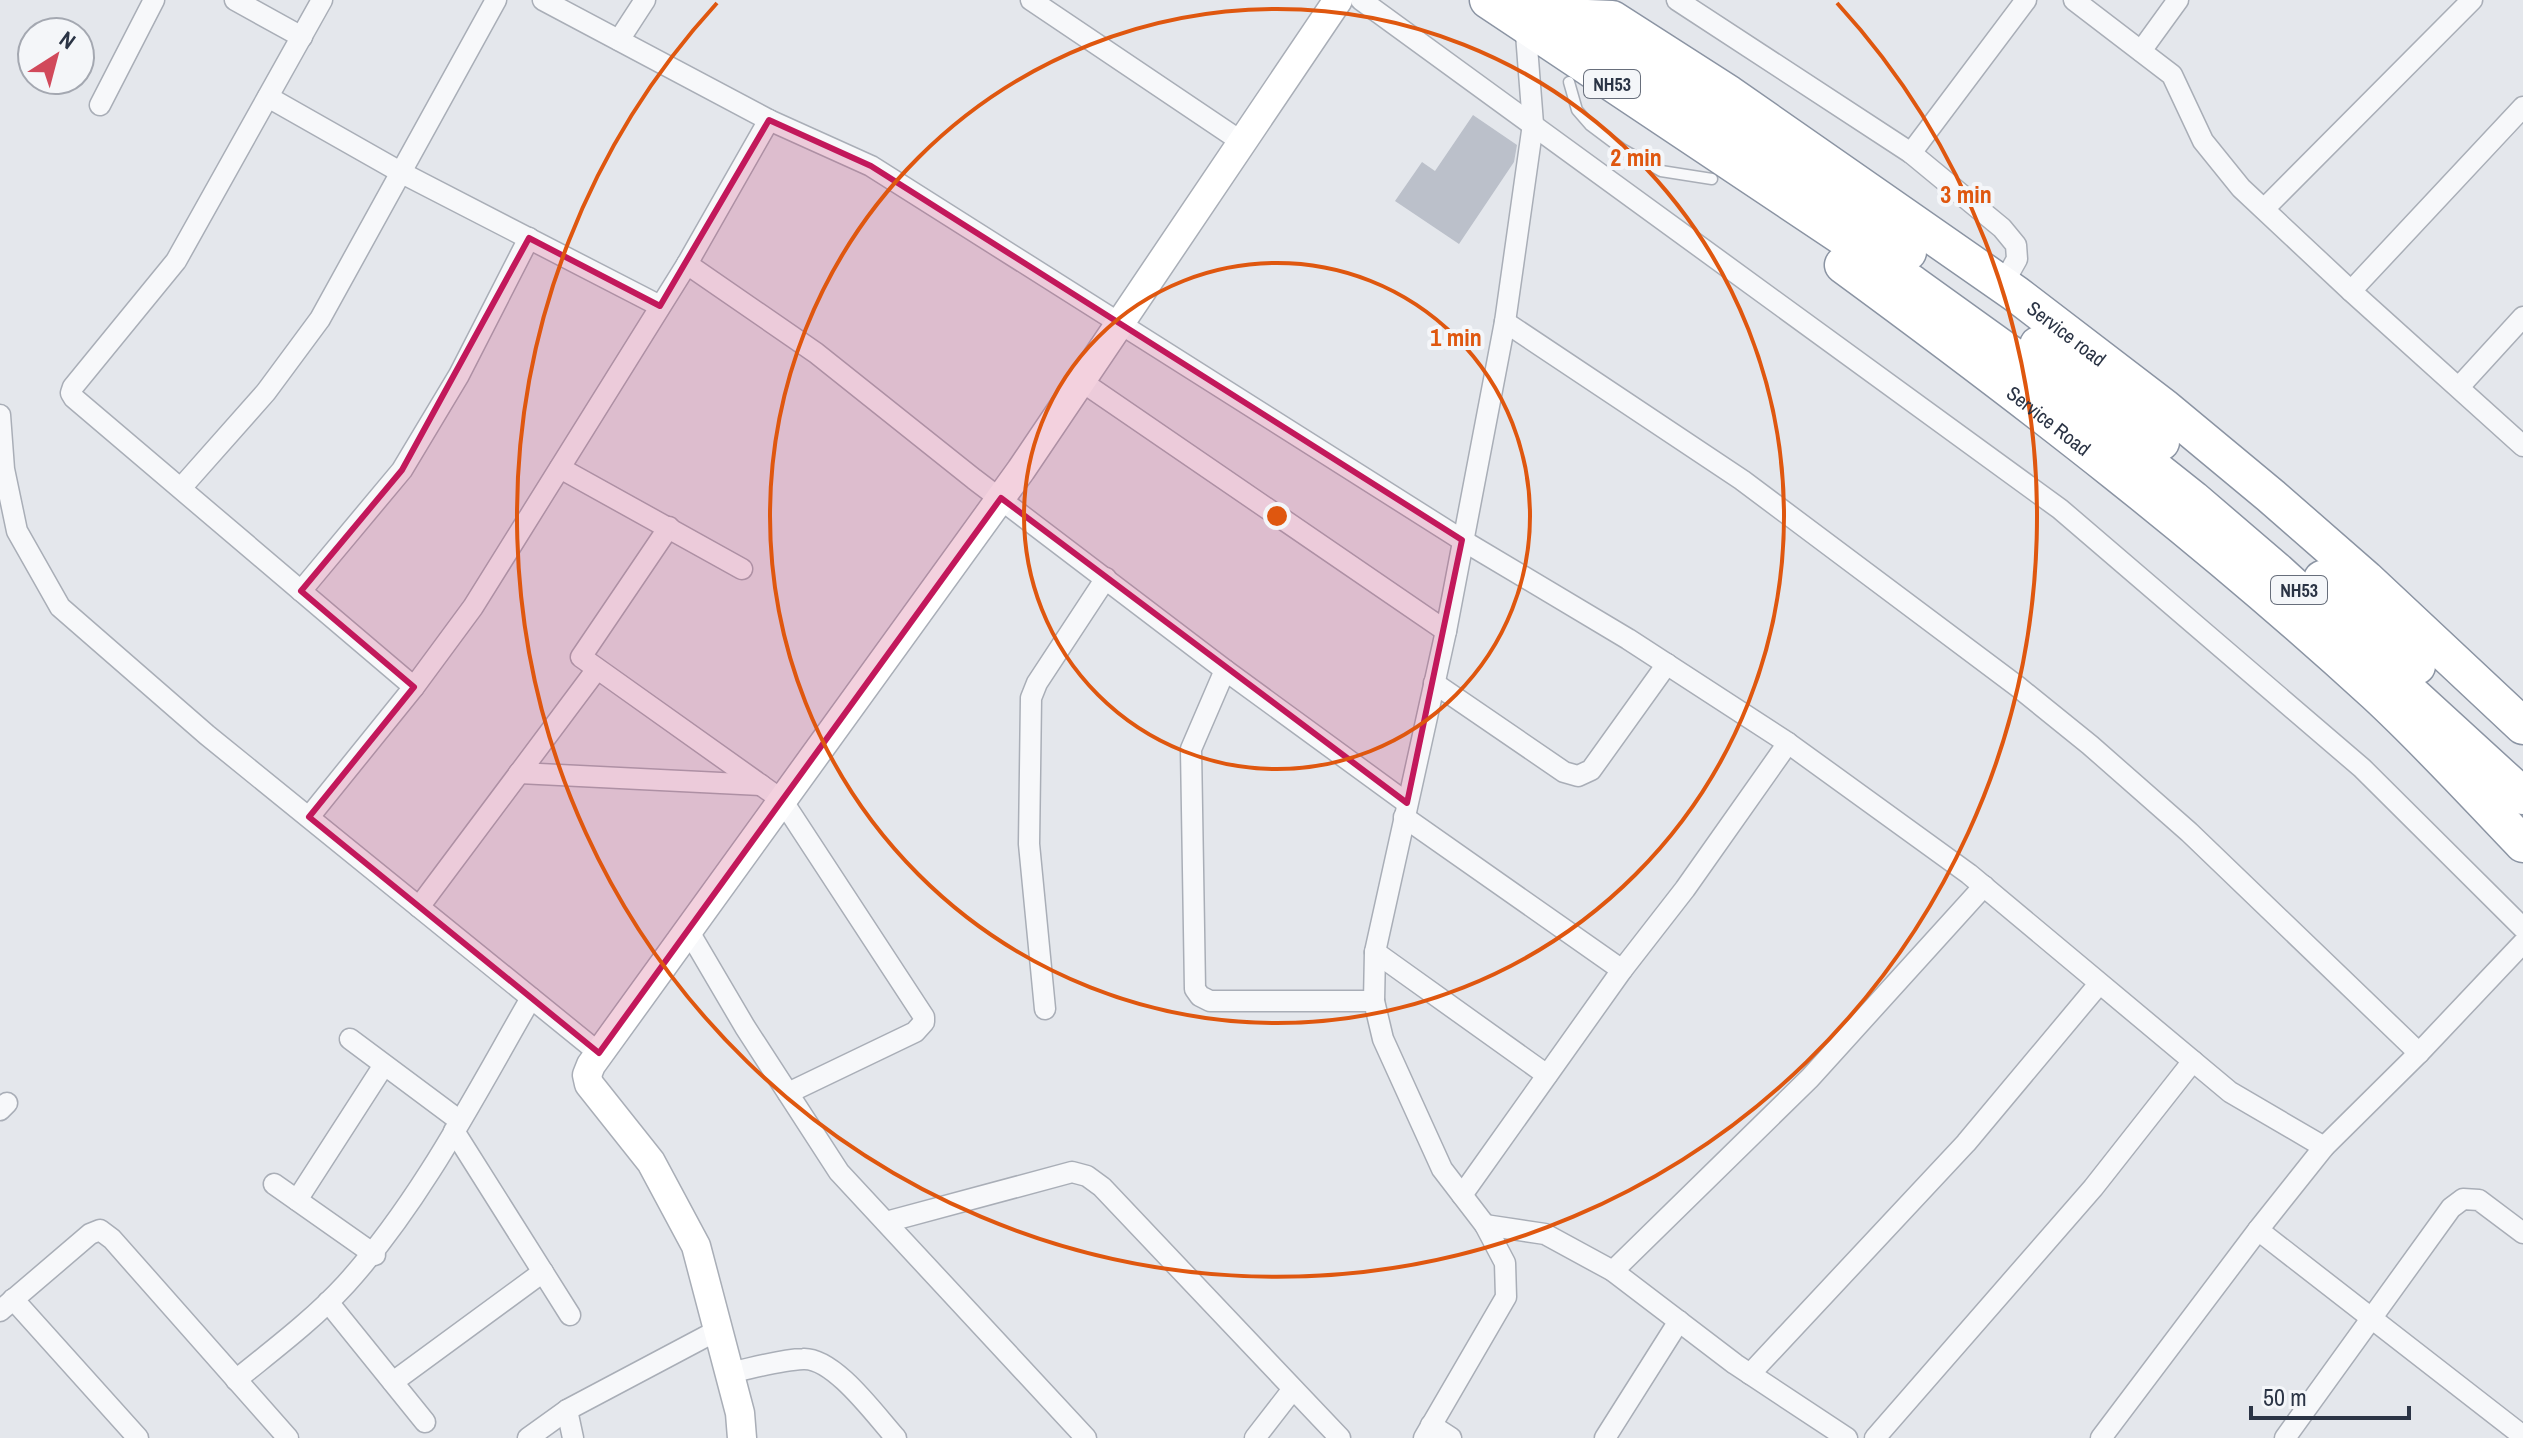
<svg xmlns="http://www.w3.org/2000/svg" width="2523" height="1438" font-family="'Archivo Narrow',sans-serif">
	<rect width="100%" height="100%" fill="#e4e7ec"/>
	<path fill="#bbc0ca" d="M 1473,115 L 1517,145 L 1514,162 L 1459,244 L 1395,201 L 1422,162 L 1435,171 Z"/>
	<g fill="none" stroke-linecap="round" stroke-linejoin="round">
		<g stroke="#a9aeb7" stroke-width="13">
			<path id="lane" d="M 1569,82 L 1577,110 L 1590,125 L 1622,149 L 1661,171 L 1712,179"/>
		</g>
		<g stroke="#a9aeb7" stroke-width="23">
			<g id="street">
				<path d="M 235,0 L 302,37"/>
				<path d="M 322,0 L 176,261 L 73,387 L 71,393 L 74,398 L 414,687"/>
				<path d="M 543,0 L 769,120 L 871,166 L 1462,540 L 1628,639 L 1788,743 L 1969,874 L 2230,1092 L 2324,1147"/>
				<path d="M 1031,0 L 1242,142"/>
				<path d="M 1361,0 L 2060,509 L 2362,768 L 2523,928"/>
				<path d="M 1677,0 L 1911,153 L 2002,228 L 2016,245 L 2017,259 L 2003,284"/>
				<path d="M 2074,0 L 2172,75 L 2203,141 L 2241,188 L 2351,291 L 2523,446"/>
				<path d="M 619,40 L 645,0"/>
				<path d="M 2141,51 L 2178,0"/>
				<path d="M 268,97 L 402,173 L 660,306"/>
				<path d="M 100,105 L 154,0"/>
				<path d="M 1911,153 L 2026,0"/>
				<path d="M 2264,209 L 2472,0"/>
				<path d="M 687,264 L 816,353 L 974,479 L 1225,670 L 1407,803"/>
				<path d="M 2351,291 L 2523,107"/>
				<path d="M 1505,322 L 1742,480 L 2017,686 L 2090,745 L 2189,832 L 2419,1053"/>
				<path d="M 1081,381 L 1446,631"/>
				<path d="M 2459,387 L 2523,317"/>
				<path d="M 0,415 L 4,469 L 17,531 L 60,607 L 207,735 L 599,1053"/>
				<path d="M 560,468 L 742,569"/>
				<path d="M 181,488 L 266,392 L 320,319 L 496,0"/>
				<path d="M 669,527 L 581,657 L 782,800 L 924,1017 L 924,1022 L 915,1032 L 788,1093"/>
				<path d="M 301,591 L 402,470 L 459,375 L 529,238"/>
				<path d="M 1225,670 L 1191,749 L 1195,989 L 1200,996 L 1210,1001 L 1374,1001"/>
				<path d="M 1434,683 L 1564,772 L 1578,776 L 1591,770 L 1667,664"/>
				<path d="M 519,773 L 761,785"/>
				<path d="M 309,817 L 414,687 L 473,607 L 687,264 L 769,120"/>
				<path d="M 1404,817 L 1622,970"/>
				<path d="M 419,907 L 597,669"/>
				<path d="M 688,930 L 745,1027 L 839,1172 L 1086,1438"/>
				<path d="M 1375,952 L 1547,1075"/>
				<path d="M 1045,1009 L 1029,844 L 1031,698 L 1037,683 L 1106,578"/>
				<path d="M 350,1039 L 460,1121"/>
				<path d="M 0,1110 L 7,1103"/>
				<path d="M 454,1131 L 570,1315"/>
				<path d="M 274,1184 L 375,1255"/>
				<path d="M 1462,1195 L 1622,970 L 1685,889 L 1788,743"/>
				<path d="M 297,1200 L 384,1065"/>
				<path d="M 886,1222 L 1072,1172 L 1087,1176 L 1102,1187 L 1340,1438"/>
				<path d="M 1485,1225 L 1545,1234 L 1613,1271 L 1735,1364 L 1847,1438"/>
				<path d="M 2258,1230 L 2523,1436"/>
				<path d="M 1613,1271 L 1810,1078 L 1984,886"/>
				<path d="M 13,1299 L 138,1438"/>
				<path d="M 328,1302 L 425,1422"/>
				<path d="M 0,1311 L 90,1234 L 100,1230 L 112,1239 L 288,1438"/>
				<path d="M 729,1373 C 753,1368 779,1360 803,1359 C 834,1357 876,1416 896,1438"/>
				<path d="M 1750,1374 L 1966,1143 L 2099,984"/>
				<path d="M 236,1380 C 274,1349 313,1320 346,1284 C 421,1201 475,1095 531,998"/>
				<path d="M 393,1382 L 543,1272"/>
				<path d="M 567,1410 L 573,1438"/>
				<path d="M 1431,1425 L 1451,1438"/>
				<path d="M 528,1438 L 567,1410 L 718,1330"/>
				<path d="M 1255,1438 L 1293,1389"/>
				<path d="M 1424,1438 L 1506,1297 L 1505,1263 L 1485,1225 L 1442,1169 L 1383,1039 L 1374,1001 L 1375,952 L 1446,631 L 1505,322 L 1533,124 L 1525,21"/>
				<path d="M 1605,1438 L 1679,1321"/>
				<path d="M 1875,1438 L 2093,1188 L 2193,1061"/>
				<path d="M 2101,1438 L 2258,1230 L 2324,1147 L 2419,1053 L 2523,943"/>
				<path d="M 2285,1438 L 2451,1208 L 2463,1199 L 2479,1200 L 2523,1233"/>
			</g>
		</g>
		<g stroke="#a9aeb7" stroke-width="31">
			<path id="secondary" d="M 742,1438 L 740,1413 L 696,1246 L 651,1162 L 589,1084 L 587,1075 L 591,1065 L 1021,470 L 1338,0"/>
		</g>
		<g stroke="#8b94a3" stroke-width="39">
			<g id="highway">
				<path d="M 1488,0 L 1913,284 L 2009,353 L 2193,499 L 2277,571 L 2523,796"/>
				<path d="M 1535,0 L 1751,141 L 1908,252"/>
				<path id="s1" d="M 1563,17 L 1612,19 L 1729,94 L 2016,294 L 2165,408 L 2271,496 L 2366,579 L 2523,726"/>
				<path id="s2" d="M 1843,265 C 2027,400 2207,539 2375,693 C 2427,741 2474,793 2523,844"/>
				<path d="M 2038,345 L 2092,385 L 2161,442"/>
				<path d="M 2322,579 L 2373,623 L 2417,666"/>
			</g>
		</g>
		<use href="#lane" stroke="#f7f8fa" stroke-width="10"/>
		<use href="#street" stroke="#f7f8fa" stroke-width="20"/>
		<use href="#secondary" stroke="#fff" stroke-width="28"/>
		<use href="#highway" stroke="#fff" stroke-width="36"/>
	</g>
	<path fill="#c2185b" fill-opacity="0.2" stroke="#c2185b" stroke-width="6" stroke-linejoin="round" d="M 769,120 L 871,166 L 1462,540 L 1407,803 L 1001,498 L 599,1053 L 309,817 L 414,687 L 301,591 L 402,470 L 529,238 L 660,306 Z"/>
	<g fill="none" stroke="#df570f" stroke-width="4">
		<circle cx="1277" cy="516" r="253"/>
		<circle cx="1277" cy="516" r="507"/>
		<path d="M1837 3A760 760 0 1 1 717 3"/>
	</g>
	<g text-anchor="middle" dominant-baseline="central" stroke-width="8" stroke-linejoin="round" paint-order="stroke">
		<g fill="#f4f6f9" stroke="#676e7b" stroke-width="2">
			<rect x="1584" y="70" width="56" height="28" rx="6"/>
			<rect x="2271" y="576" width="56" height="28" rx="6"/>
		</g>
		<g font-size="18" font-weight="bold" fill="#2b3445">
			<text x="1612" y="84">NH53</text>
			<text x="2299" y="590">NH53</text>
		</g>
		<g font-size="20" fill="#2b3445" stroke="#f4f6f9">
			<text stroke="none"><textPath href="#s1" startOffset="602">Service road</textPath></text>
			<text stroke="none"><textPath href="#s2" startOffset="258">Service Road</textPath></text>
		</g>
	</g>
	<circle cx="1277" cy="516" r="12" fill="#df570f" stroke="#f4f6f9" stroke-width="4"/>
	<g font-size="24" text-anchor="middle" font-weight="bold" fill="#df570f" stroke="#f4f6f9" stroke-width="8" stroke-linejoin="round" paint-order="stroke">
		<text x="1636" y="166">2 min</text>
		<text x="1966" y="203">3 min</text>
		<text x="1456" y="346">1 min</text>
	</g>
	<g transform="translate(56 56) rotate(36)"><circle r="38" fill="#f4f6f9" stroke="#a4a8b1" stroke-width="2"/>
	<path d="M0-6L14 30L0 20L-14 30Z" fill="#d1495b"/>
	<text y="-12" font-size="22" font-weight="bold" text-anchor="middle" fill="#2b3445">N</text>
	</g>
	<path d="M2251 1406v12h158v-12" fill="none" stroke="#2b3445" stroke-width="4"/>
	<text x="2263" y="1406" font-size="24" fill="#2b3445" stroke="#f4f6f9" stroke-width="6" paint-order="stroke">50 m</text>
</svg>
